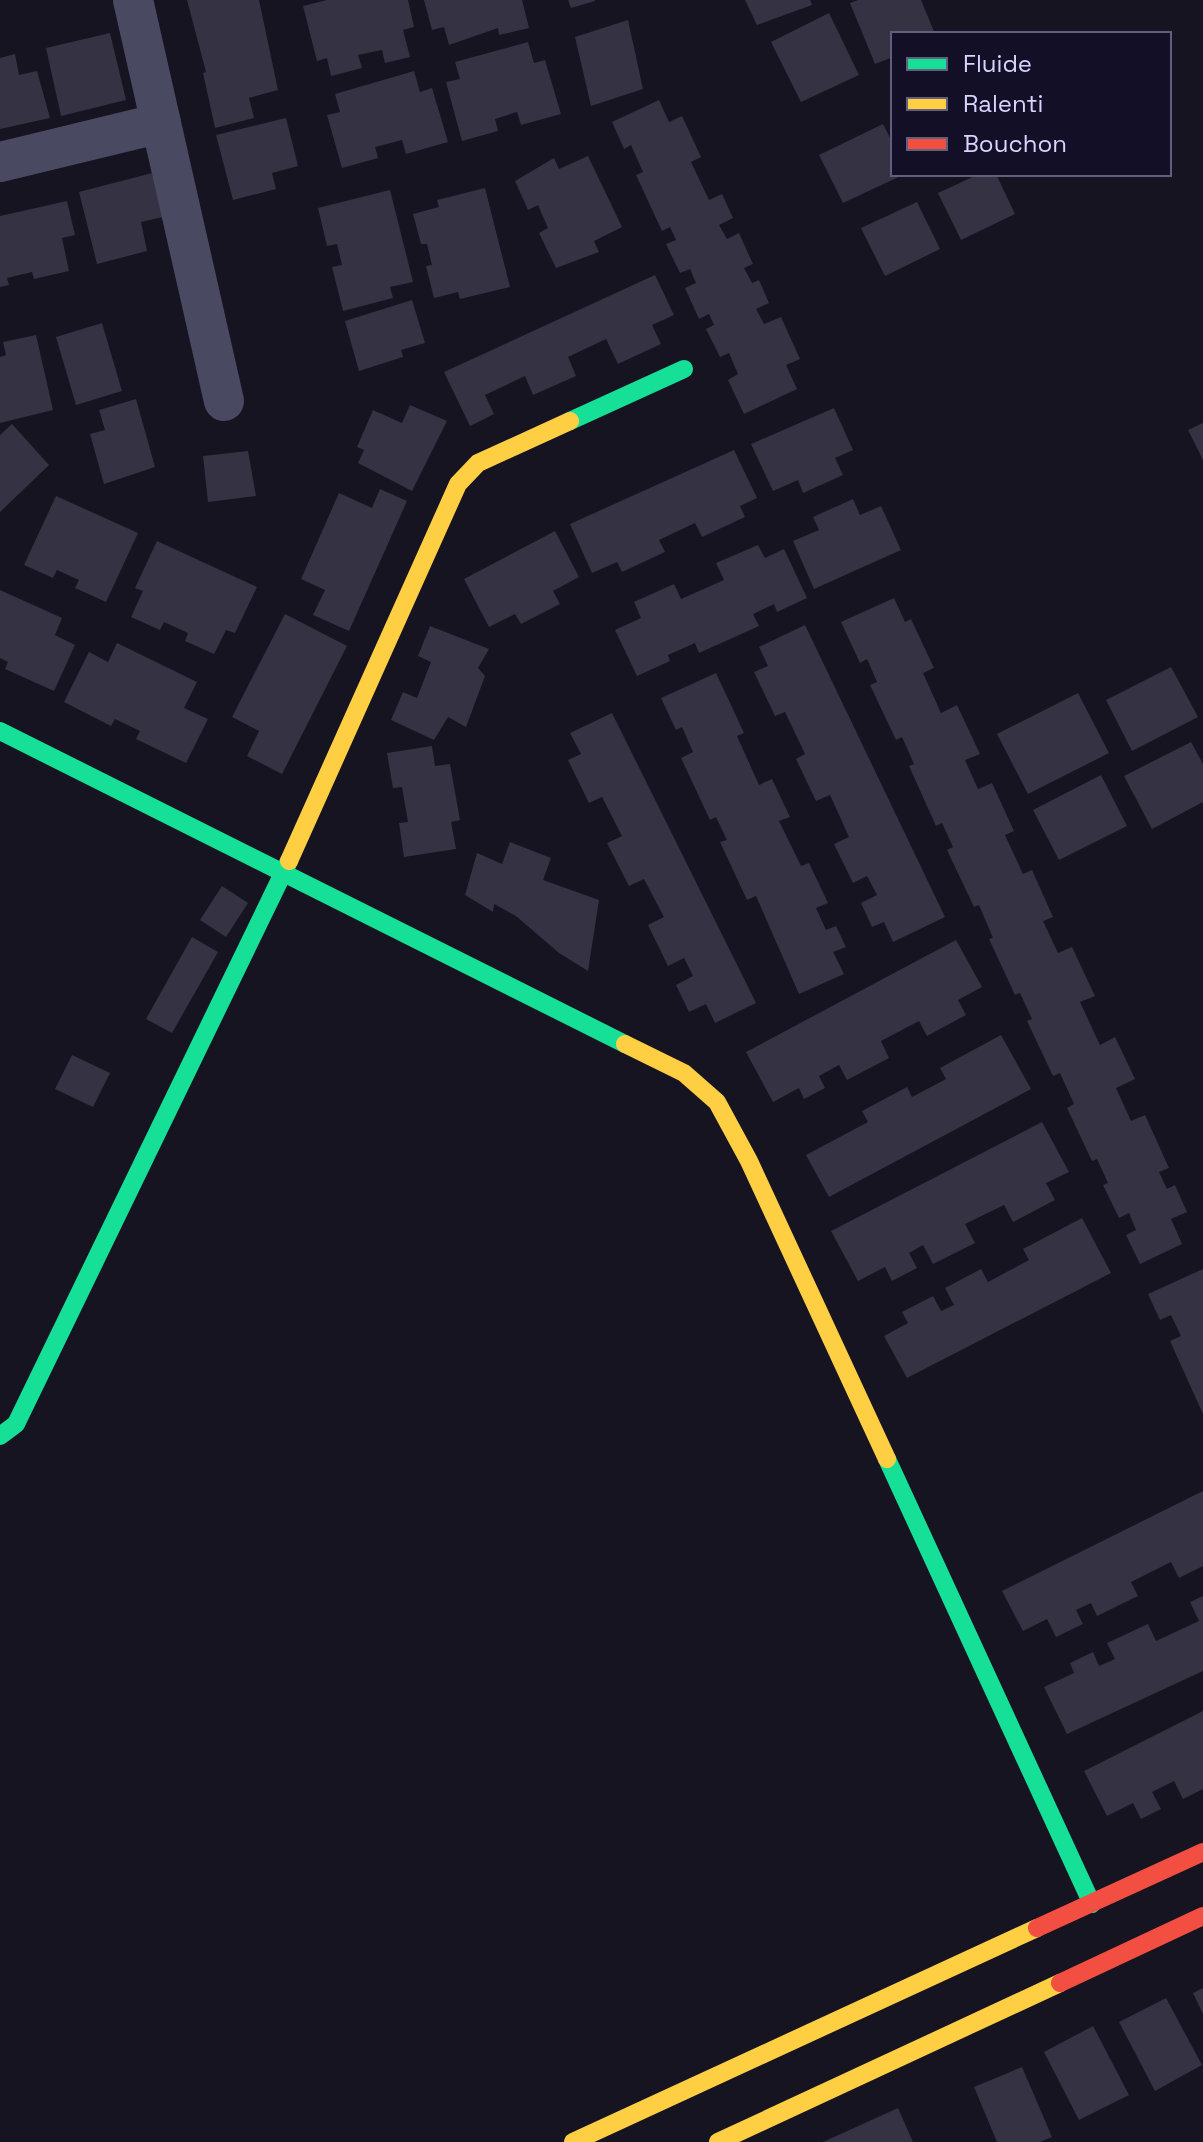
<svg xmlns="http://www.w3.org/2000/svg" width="1203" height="2142" font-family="'Space Grotesk',sans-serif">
	<rect width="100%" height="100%" fill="#161421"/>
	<g fill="#343243">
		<path d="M 187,0 L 259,0 L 278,90 L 249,98 L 254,118 L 215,128 L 203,73 L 206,72 Z"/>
		<path d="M 327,0 L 408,0 L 414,27 L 403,30 L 410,57 L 385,63 L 382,50 L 358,55 L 362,68 L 331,76 L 327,58 L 317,61 L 303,6 Z"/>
		<path d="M 424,0 L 522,0 L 529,28 L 499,35 L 498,28 L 449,45 L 444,27 L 432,30 Z"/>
		<path d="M 568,0 L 595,0 L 595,1 L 571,8 Z"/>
		<path d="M 745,0 L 810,0 L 812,5 L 757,25 Z"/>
		<path d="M 858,0 L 921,0 L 935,34 L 893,34 L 893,57 L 875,64 L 850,3 Z"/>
		<path d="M 829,13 L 859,75 L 801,102 L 771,42 Z"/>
		<path d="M 628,20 L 643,89 L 591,106 L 575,37 Z"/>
		<path d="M 110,33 L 126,100 L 61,116 L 46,48 Z"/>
		<path d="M 528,42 L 534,63 L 545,60 L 561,114 L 521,125 L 517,112 L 495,119 L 498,131 L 462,141 L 446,82 L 460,79 L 455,62 Z"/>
		<path d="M 15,54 L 19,75 L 37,71 L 50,118 L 0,129 L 0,58 Z"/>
		<path d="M 414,71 L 420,92 L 432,88 L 448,142 L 406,154 L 402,140 L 375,147 L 378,158 L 342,168 L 327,115 L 340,112 L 335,94 Z"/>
		<path d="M 659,100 L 669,122 L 682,116 L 701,157 L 691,162 L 709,200 L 722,194 L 733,218 L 719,225 L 727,239 L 739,233 L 753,264 L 744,268 L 752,283 L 759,280 L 769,303 L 756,309 L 764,324 L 781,317 L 800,359 L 786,365 L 797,389 L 744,414 L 728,380 L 738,374 L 729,353 L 720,357 L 706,329 L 714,325 L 709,314 L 699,319 L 685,288 L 696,283 L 690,269 L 680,273 L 666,244 L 676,240 L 670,227 L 662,231 L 636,175 L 643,172 L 631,145 L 624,149 L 612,122 Z"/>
		<path d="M 286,118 L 298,166 L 272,173 L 276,189 L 233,200 L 216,135 Z"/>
		<path d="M 883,124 L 893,144 L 893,174 L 905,174 L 843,203 L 819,155 Z"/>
		<path d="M 588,156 L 622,227 L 594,241 L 599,252 L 556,268 L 539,233 L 548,228 L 538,205 L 528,210 L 515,181 L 554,158 L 559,169 Z"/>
		<path d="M 152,173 L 163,217 L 141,222 L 147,251 L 97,264 L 79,192 Z"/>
		<path d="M 979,174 L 996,174 L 1015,214 L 961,240 L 938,193 Z"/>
		<path d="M 485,188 L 510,287 L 460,299 L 458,292 L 434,298 L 426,266 L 432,265 L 427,244 L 421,244 L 413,214 L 439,207 L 437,200 Z"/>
		<path d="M 390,190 L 413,282 L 390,287 L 393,298 L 343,311 L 332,267 L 342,265 L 337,244 L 327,246 L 318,208 Z"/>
		<path d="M 67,201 L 75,235 L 62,238 L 69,271 L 34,279 L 32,272 L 7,278 L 9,285 L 0,287 L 0,216 Z"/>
		<path d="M 917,202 L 940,249 L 885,276 L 861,228 Z"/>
		<path d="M 655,275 L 674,315 L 652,325 L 661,344 L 618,364 L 606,339 L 568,357 L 576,376 L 533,395 L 525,376 L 485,395 L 494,414 L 470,426 L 444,372 Z"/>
		<path d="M 412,300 L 425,343 L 401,350 L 403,357 L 359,371 L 345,321 Z"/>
		<path d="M 102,323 L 122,391 L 76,405 L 56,337 Z"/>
		<path d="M 36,335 L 53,410 L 0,423 L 0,357 L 6,355 L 3,342 Z"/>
		<path d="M 136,399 L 155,467 L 104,484 L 90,434 L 105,430 L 99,410 Z"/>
		<path d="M 410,405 L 447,421 L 412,491 L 358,463 L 364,450 L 357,447 L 373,410 L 402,423 Z"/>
		<path d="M 834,408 L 853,450 L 835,458 L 843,475 L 803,493 L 798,480 L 773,491 L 751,444 Z"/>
		<path d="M 1203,423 L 1203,460 L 1188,430 Z"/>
		<path d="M 12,424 L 49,465 L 0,512 L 0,435 Z"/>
		<path d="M 734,450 L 757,498 L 740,506 L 745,517 L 702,537 L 695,523 L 659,540 L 665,552 L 622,572 L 617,562 L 592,573 L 570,524 Z"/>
		<path d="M 248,451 L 256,496 L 208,502 L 203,456 Z"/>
		<path d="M 380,489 L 407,501 L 349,631 L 313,615 L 325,590 L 301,579 L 339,493 L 372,508 Z"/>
		<path d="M 56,496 L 138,533 L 106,602 L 75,588 L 79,580 L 57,570 L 53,578 L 24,565 Z"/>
		<path d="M 853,499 L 860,515 L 881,506 L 901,550 L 814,589 L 793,541 L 819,530 L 813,517 Z"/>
		<path d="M 555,531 L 579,577 L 553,591 L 560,604 L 521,624 L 515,614 L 489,627 L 464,579 Z"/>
		<path d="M 157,541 L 257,587 L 235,633 L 226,630 L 214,654 L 185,641 L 188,633 L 164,622 L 160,630 L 131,617 L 143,591 L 135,588 Z"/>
		<path d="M 758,545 L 765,558 L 784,549 L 807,598 L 777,612 L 774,604 L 753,614 L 759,626 L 699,653 L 695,643 L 668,655 L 670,661 L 637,676 L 615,630 L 641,618 L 634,602 L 674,584 L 681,599 L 724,580 L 716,563 Z"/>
		<path d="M 0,590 L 62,618 L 55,635 L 75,645 L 54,691 L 5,669 L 8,662 L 0,658 Z"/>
		<path d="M 894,598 L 905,622 L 911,619 L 934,668 L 923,673 L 941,713 L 957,705 L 980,754 L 965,760 L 978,789 L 992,783 L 1014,831 L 1005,835 L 1023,874 L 1032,870 L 1053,917 L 1043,921 L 1058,953 L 1072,947 L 1095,996 L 1080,1002 L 1100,1045 L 1115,1037 L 1135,1079 L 1116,1088 L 1131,1121 L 1145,1115 L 1169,1168 L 1159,1172 L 1167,1189 L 1175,1185 L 1187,1212 L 1171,1219 L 1182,1244 L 1140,1264 L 1126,1235 L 1136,1230 L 1129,1213 L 1119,1218 L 1103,1185 L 1108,1183 L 1097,1159 L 1092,1161 L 1067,1108 L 1074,1104 L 1060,1073 L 1053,1076 L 1027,1021 L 1032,1019 L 1020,993 L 1015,995 L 989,939 L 993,938 L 979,905 L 974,907 L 947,850 L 953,847 L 942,823 L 936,826 L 909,766 L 914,764 L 902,737 L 896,740 L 870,685 L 877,682 L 867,659 L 860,663 L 841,622 Z"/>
		<path d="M 285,614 L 347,646 L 282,774 L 247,756 L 259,731 L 232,717 Z"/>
		<path d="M 805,625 L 945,917 L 893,942 L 884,922 L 872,927 L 861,903 L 877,895 L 867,876 L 853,883 L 834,844 L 849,837 L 830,795 L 816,801 L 796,759 L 805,754 L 785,712 L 775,716 L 754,672 L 768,666 L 759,647 Z"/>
		<path d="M 430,626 L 489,649 L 478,668 L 485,676 L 466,727 L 448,717 L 434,740 L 391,720 L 403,692 L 417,698 L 431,662 L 418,656 Z"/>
		<path d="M 117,643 L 197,682 L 184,708 L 208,719 L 186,763 L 136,739 L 140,731 L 115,719 L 111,726 L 64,702 L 89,652 L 108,662 Z"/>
		<path d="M 1171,667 L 1198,717 L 1132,751 L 1106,700 Z"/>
		<path d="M 716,673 L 744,733 L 737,736 L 759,785 L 772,779 L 790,817 L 779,821 L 801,866 L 809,863 L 828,903 L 816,908 L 826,930 L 836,926 L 846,947 L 833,952 L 844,974 L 799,994 L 756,896 L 747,900 L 720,842 L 727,840 L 716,817 L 710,820 L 681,758 L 693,752 L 682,727 L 676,730 L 661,698 Z"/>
		<path d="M 1078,693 L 1109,753 L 1028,794 L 997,734 Z"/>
		<path d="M 612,713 L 756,1003 L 715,1023 L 706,1004 L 689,1012 L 676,985 L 693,976 L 684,958 L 668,966 L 648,925 L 664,917 L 644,879 L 629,886 L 607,843 L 622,836 L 602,797 L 589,803 L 568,760 L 581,754 L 570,733 Z"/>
		<path d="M 1191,742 L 1203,764 L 1203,802 L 1152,829 L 1124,776 Z"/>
		<path d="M 432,746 L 435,766 L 450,764 L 460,820 L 451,822 L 456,849 L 404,857 L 399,823 L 408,822 L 402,787 L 393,788 L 387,753 Z"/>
		<path d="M 1101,775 L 1127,826 L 1059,860 L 1033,810 Z"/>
		<path d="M 510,842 L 551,858 L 543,880 L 599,900 L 588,971 L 559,953 L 516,916 L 494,904 L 493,912 L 465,895 L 477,853 L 502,864 Z"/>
		<path d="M 222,886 L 248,903 L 226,937 L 200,920 Z"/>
		<path d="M 192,937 L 218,952 L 172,1033 L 146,1019 Z"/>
		<path d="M 956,940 L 982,987 L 958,1000 L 966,1015 L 927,1036 L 919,1021 L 881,1041 L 889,1058 L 847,1080 L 839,1065 L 819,1076 L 825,1088 L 804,1099 L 799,1088 L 773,1102 L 746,1052 Z"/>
		<path d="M 1001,1035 L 1031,1089 L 829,1197 L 806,1155 L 868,1122 L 862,1111 L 907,1087 L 912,1097 L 946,1079 L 940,1068 Z"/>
		<path d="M 72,1055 L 110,1073 L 93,1107 L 55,1089 Z"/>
		<path d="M 1042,1122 L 1069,1172 L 1046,1183 L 1055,1200 L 1013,1222 L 1004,1205 L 965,1224 L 975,1243 L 933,1264 L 923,1245 L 909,1253 L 917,1268 L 892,1281 L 885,1267 L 858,1281 L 831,1231 Z"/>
		<path d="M 1082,1218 L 1111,1273 L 907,1378 L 884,1336 L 908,1323 L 902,1312 L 933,1296 L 941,1311 L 954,1305 L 945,1288 L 981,1269 L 988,1282 L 1029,1260 L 1023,1249 Z"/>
		<path d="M 1203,1269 L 1203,1414 L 1170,1341 L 1181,1336 L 1171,1315 L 1160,1320 L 1148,1294 Z"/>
		<path d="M 1203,1491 L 1203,1566 L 1179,1578 L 1171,1562 L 1131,1582 L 1138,1596 L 1097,1616 L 1091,1603 L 1076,1610 L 1083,1624 L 1056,1637 L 1047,1619 L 1023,1631 L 1002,1591 Z"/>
		<path d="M 1203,1596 L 1203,1671 L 1067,1734 L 1044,1687 L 1074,1673 L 1070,1663 L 1093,1652 L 1099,1666 L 1115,1659 L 1107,1643 L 1148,1624 L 1156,1641 L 1199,1621 L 1190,1602 Z"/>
		<path d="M 1203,1711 L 1203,1789 L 1183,1799 L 1174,1781 L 1152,1792 L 1161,1809 L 1141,1819 L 1133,1803 L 1107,1816 L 1084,1771 Z"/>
		<path d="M 1203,1988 L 1203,2014 L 1193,1993 Z"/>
		<path d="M 1166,1998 L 1202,2065 L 1155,2091 L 1119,2022 Z"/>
		<path d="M 1093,2026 L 1129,2095 L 1079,2120 L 1044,2052 Z"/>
		<path d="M 1022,2067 L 1052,2137 L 1040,2142 L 997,2142 L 974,2087 Z"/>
		<path d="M 898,2108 L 913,2142 L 823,2142 Z"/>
	</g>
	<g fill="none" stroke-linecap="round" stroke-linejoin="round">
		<g stroke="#4a4962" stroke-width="40">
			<path d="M 133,0 L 224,401"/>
			<path d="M 0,162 L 161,123"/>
		</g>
		<g stroke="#16e098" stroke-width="18">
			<path d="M 570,421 L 684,369"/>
			<path d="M 0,731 L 625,1044"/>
			<path d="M 0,1436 L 16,1424 L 289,861"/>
			<path d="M 887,1459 L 1092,1904"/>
		</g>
		<g stroke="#ffcf43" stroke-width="18">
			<path d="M 289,861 L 458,484 L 478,463 L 570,421"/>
			<path d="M 625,1044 L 684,1073 L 717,1102 L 749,1161 L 887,1459"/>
			<path d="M 573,2142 L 1037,1928"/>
			<path d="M 718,2142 L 1060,1983"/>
		</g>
		<g stroke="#f24e42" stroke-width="18">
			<path d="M 1037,1928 L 1203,1852"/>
			<path d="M 1060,1983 L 1203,1916"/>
		</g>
	</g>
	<rect x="891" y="32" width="280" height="144" fill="#130f26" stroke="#625e7d" stroke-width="2"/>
	<rect x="907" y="58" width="40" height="12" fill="#16e098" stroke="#625e7d" stroke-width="2"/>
	<text x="963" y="72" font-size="24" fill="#d9d4ff">Fluide</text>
	<rect x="907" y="98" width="40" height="12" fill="#ffcf43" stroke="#625e7d" stroke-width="2"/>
	<text x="963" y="112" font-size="24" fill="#d9d4ff">Ralenti</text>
	<rect x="907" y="138" width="40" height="12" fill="#f24e42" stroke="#625e7d" stroke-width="2"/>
	<text x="963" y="152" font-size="24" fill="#d9d4ff">Bouchon</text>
</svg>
